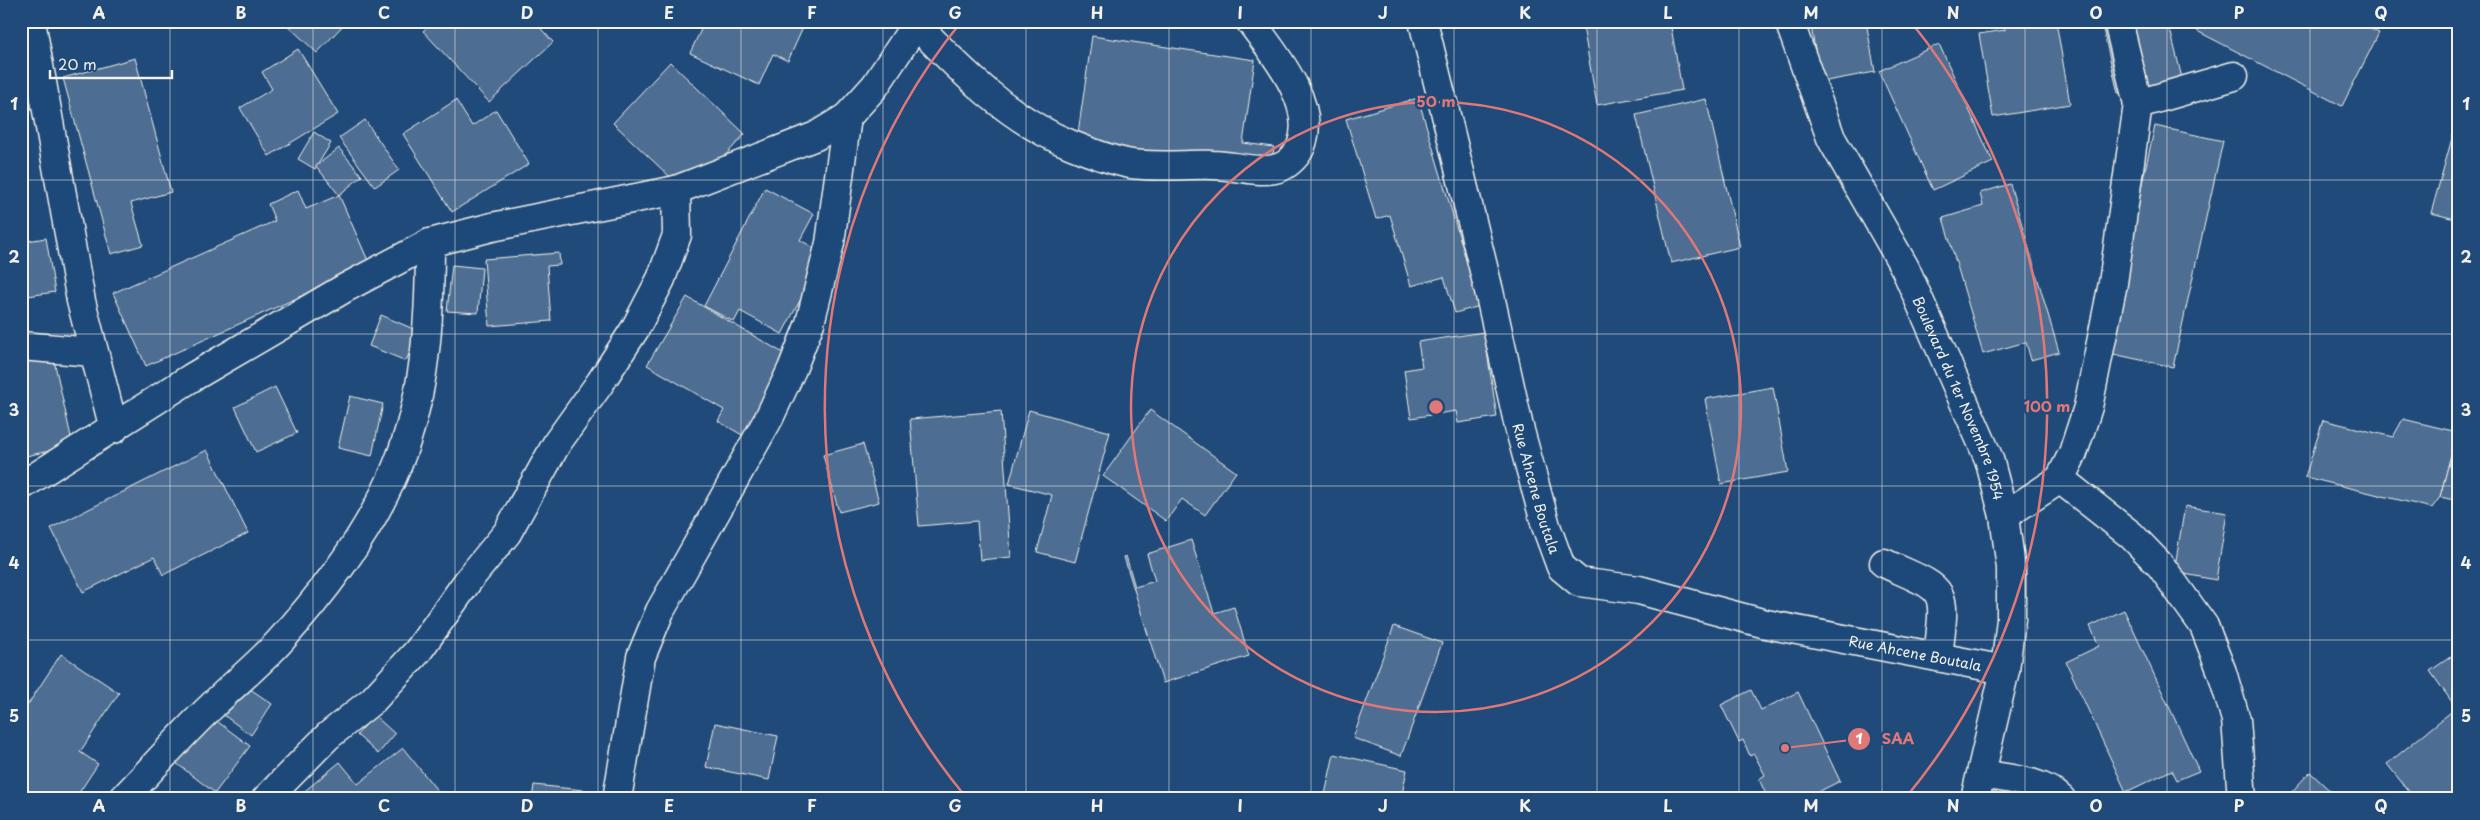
<svg xmlns="http://www.w3.org/2000/svg" width="2480" height="820" font-family="'Playpen Sans',sans-serif">
	<rect width="100%" height="100%" fill="#1f4a7a"/>
	<filter id="ink" filterUnits="userSpaceOnUse"><feTurbulence type="fractalNoise" baseFrequency=".02" numOctaves="2"/><feDisplacementMap in="SourceGraphic" scale="10" xChannelSelector="R" yChannelSelector="G"/><feConvolveMatrix kernelMatrix="1 2 1 2 8 2 1 2 1" color-interpolation-filters="sRGB"/></filter>
	<g filter="url(#ink)">
		<g fill="#4d6e92" stroke="#f4f1e8">
			<path d="M 283,21 L 347,21 L 317,53 Z"/>
			<path d="M 434,21 L 534,21 L 553,42 L 489,102 L 423,31 Z"/>
			<path d="M 705,21 L 806,21 L 788,61 L 773,54 L 759,85 L 690,53 Z"/>
			<path d="M 1582,21 L 1670,21 L 1682,90 L 1597,105 Z"/>
			<path d="M 1810,21 L 1866,21 L 1875,72 L 1821,82 Z"/>
			<path d="M 2004,21 L 2056,21 L 2070,104 L 1993,117 L 1979,34 L 2005,30 Z"/>
			<path d="M 2101,21 L 2168,21 L 2182,78 L 2118,93 Z"/>
			<path d="M 2202,21 L 2355,21 L 2379,33 L 2342,106 L 2197,31 Z"/>
			<path d="M 1092,36 L 1255,60 L 1243,143 L 1274,147 L 1270,176 L 1076,147 Z"/>
			<path d="M 1939,44 L 1993,162 L 1933,190 L 1879,71 Z"/>
			<path d="M 298,49 L 338,114 L 269,156 L 240,108 L 272,89 L 262,72 Z"/>
			<path d="M 135,58 L 171,192 L 131,203 L 143,245 L 111,254 L 63,78 Z"/>
			<path d="M 670,62 L 745,134 L 689,195 L 613,123 Z"/>
			<path d="M 1418,98 L 1480,306 L 1455,313 L 1444,277 L 1411,286 L 1390,215 L 1376,219 L 1346,119 Z"/>
			<path d="M 1706,99 L 1740,247 L 1671,263 L 1636,115 Z"/>
			<path d="M 456,100 L 472,126 L 496,110 L 529,164 L 452,212 L 403,134 Z"/>
			<path d="M 365,120 L 399,170 L 375,187 L 339,138 Z"/>
			<path d="M 2456,124 L 2459,125 L 2459,220 L 2431,213 Z"/>
			<path d="M 2155,126 L 2223,141 L 2173,367 L 2104,352 Z"/>
			<path d="M 314,132 L 331,143 L 315,169 L 298,159 Z"/>
			<path d="M 339,148 L 362,176 L 339,195 L 316,166 Z"/>
			<path d="M 2010,184 L 2059,352 L 2031,360 L 2026,342 L 1983,354 L 1943,218 L 1983,206 L 1980,193 Z"/>
			<path d="M 765,188 L 814,214 L 800,240 L 825,254 L 782,334 L 740,311 L 734,322 L 704,306 Z"/>
			<path d="M 298,190 L 306,209 L 339,195 L 370,265 L 146,366 L 113,293 L 275,221 L 268,204 Z"/>
			<path d="M 46,238 L 55,292 L 21,297 L 21,242 Z"/>
			<path d="M 559,253 L 560,265 L 547,266 L 551,321 L 489,326 L 484,259 Z"/>
			<path d="M 452,265 L 482,268 L 478,313 L 447,311 Z"/>
			<path d="M 687,297 L 802,364 L 756,443 L 718,421 L 724,410 L 647,365 Z"/>
			<path d="M 381,315 L 418,331 L 406,361 L 369,346 Z"/>
			<path d="M 1484,332 L 1497,417 L 1458,423 L 1456,411 L 1411,418 L 1404,370 L 1422,367 L 1418,342 Z"/>
			<path d="M 50,342 L 73,446 L 21,457 L 21,348 Z"/>
			<path d="M 275,387 L 297,433 L 256,452 L 235,407 Z"/>
			<path d="M 1773,387 L 1788,472 L 1721,484 L 1705,399 Z"/>
			<path d="M 350,396 L 383,404 L 372,456 L 338,448 Z"/>
			<path d="M 1029,410 L 1110,432 L 1075,562 L 1037,552 L 1052,495 L 1009,484 Z"/>
			<path d="M 1150,410 L 1236,472 L 1205,515 L 1182,499 L 1166,521 L 1103,476 Z"/>
			<path d="M 1001,411 L 1011,557 L 980,560 L 977,521 L 919,526 L 910,419 Z"/>
			<path d="M 2403,419 L 2457,432 L 2440,497 L 2432,508 L 2305,477 L 2323,420 L 2393,437 Z"/>
			<path d="M 2457,432 L 2459,432 L 2459,501 L 2440,497 Z"/>
			<path d="M 863,444 L 879,502 L 839,512 L 823,455 Z"/>
			<path d="M 207,450 L 248,533 L 163,575 L 154,557 L 83,592 L 51,528 Z"/>
			<path d="M 2185,506 L 2227,513 L 2216,580 L 2174,572 Z"/>
			<path d="M 1191,540 L 1214,613 L 1234,607 L 1249,656 L 1163,683 L 1124,557 L 1126,556 L 1135,587 L 1155,581 L 1147,554 Z"/>
			<path d="M 2124,610 L 2199,771 L 2177,780 L 2172,770 L 2126,792 L 2066,662 L 2099,646 L 2090,626 Z"/>
			<path d="M 1394,626 L 1442,643 L 1401,756 L 1353,738 Z"/>
			<path d="M 2459,651 L 2459,712 L 2430,671 Z"/>
			<path d="M 61,654 L 119,693 L 80,752 L 98,764 L 75,799 L 21,799 L 21,715 Z"/>
			<path d="M 243,684 L 272,704 L 251,735 L 222,714 Z"/>
			<path d="M 1751,690 L 1761,710 L 1798,692 L 1840,781 L 1804,799 L 1768,799 L 1759,779 L 1765,775 L 1754,754 L 1750,756 L 1743,740 L 1739,742 L 1721,705 Z"/>
			<path d="M 2451,712 L 2459,722 L 2459,799 L 2452,793 L 2445,799 L 2415,799 L 2387,764 Z"/>
			<path d="M 374,715 L 395,734 L 378,754 L 357,735 Z"/>
			<path d="M 210,716 L 250,746 L 215,793 L 176,763 Z"/>
			<path d="M 715,723 L 778,736 L 769,780 L 706,767 Z"/>
			<path d="M 403,748 L 444,799 L 295,799 L 340,762 L 358,784 Z"/>
			<path d="M 1334,754 L 1407,770 L 1401,799 L 1324,799 Z"/>
			<path d="M 2310,772 L 2339,799 L 2285,799 Z"/>
			<path d="M 534,785 L 603,792 L 603,799 L 532,799 Z"/>
		</g>
		<g fill="none" stroke-linecap="round" stroke-linejoin="round">
			<g stroke="#f4f1e8" stroke-width="31">
				<g id="minor">
					<path d="M 31,21 L 81,301 L 114,429"/>
					<path id="s1" d="M 1423,21 L 1489,291 L 1519,427 L 1546,526 L 1561,567 L 1579,582 L 1639,590 L 1766,624 L 2005,670"/>
					<path d="M 2118,21 L 2138,104"/>
					<path d="M 917,25 C 962,72 1011,121 1072,145 C 1089,152 1108,159 1126,163 C 1148,168 1190,164 1213,165 C 1234,165 1262,175 1281,167 C 1290,163 1298,154 1301,146 C 1318,105 1273,52 1250,21"/>
					<path d="M 21,346 L 93,352"/>
					<path d="M 2060,479 L 2131,535 L 2161,566 L 2204,626 L 2222,672 L 2236,720 L 2242,799"/>
					<path d="M 21,486 L 191,378 L 345,288 L 430,243 L 492,227 L 676,190 L 816,136 L 847,117 L 875,86 L 918,21"/>
					<path d="M 2004,516 L 2060,479 L 2073,453 L 2088,407 L 2113,283 L 2138,104 L 2234,76"/>
					<path d="M 1884,563 C 1949,592 1946,585 1938,657"/>
					<path d="M 1982,774 C 2008,779 2041,780 2061,799"/>
					<path d="M 123,799 C 153,768 181,735 212,706 C 234,684 259,664 280,641 C 327,589 371,531 397,466 C 426,395 430,318 430,243"/>
					<path d="M 266,799 L 328,736 L 373,700 L 418,651 L 470,578 L 507,533 L 557,443 L 600,383 L 635,329 L 661,279 L 677,235 L 676,190"/>
					<path d="M 617,799 L 641,657 L 660,611 L 769,418 L 792,369 L 810,323 L 830,243 L 847,117"/>
				</g>
			</g>
			<g stroke="#f4f1e8" stroke-width="31">
				<g id="major">
					<path id="s2" d="M 1789,21 L 1831,138 L 1905,268 L 1989,459 L 2004,516 L 2011,568 L 2011,619 L 2005,670 L 1975,799"/>
				</g>
			</g>
			<use href="#minor" stroke="#1f4a7a" stroke-width="28"/>
			<use href="#major" stroke="#1f4a7a" stroke-width="28"/>
		</g>
	</g>
	<path fill="none" stroke="#f4f1e8" stroke-width="1" stroke-opacity="0.55" d="M 170,21 L 170,799M 313,21 L 313,799M 455,21 L 455,799M 598,21 L 598,799M 741,21 L 741,799M 883,21 L 883,799M 1026,21 L 1026,799M 1169,21 L 1169,799M 1311,21 L 1311,799M 1454,21 L 1454,799M 1597,21 L 1597,799M 1739,21 L 1739,799M 1882,21 L 1882,799M 2025,21 L 2025,799M 2167,21 L 2167,799M 2310,21 L 2310,799M 21,180 L 2459,180M 21,334 L 2459,334M 21,486 L 2459,486M 21,640 L 2459,640"/>
	<g fill="none" stroke="#e27875" stroke-width="2.5">
		<circle cx="1436" cy="407" r="305"/>
		<path d="M965 796A611 611 0 0 1 961 22M1911 22A611 611 0 0 1 1907 796"/>
	</g>
	<g text-anchor="middle" dominant-baseline="central" stroke-width="5" stroke-linejoin="round" paint-order="stroke">
		<g font-size="14" fill="#f4f1e8" stroke="#1f4a7a">
			<text stroke="none"><textPath href="#s2" startOffset="415">Boulevard du 1er Novembre 1954</textPath></text>
			<text stroke="none"><textPath href="#s1" startOffset="481">Rue Ahcene Boutala</textPath></text>
			<text stroke="none"><textPath href="#s1" startOffset="931">Rue Ahcene Boutala</textPath></text>
		</g>
	</g>
	<circle cx="1436" cy="407" r="8" fill="#e27875" stroke="#1f4a7a" stroke-width="2.5"/>
	<g font-size="15" text-anchor="middle" font-weight="bold" fill="#e27875" stroke="#1f4a7a" stroke-width="5" stroke-linejoin="round" paint-order="stroke">
		<text x="1436" y="107">50 m</text>
		<text x="2047" y="412">100 m</text>
	</g>
	<path fill="none" stroke="#e27875" stroke-width="2" d="M1785 748L1859 739"/>
	<g fill="#e27875" stroke="#1f4a7a" stroke-width="2">
		<circle cx="1785" cy="748" r="5"/>
		<circle cx="1859" cy="739" r="12"/>
	</g>
	<g font-size="15" text-anchor="middle" font-weight="bold" fill="#fff">
		<text x="1859" y="744">1</text>
	</g>
	<g font-size="15" text-anchor="middle" font-weight="bold" fill="#e27875" stroke="#1f4a7a" stroke-width="5" stroke-linejoin="round" paint-order="stroke">
		<text x="1898" y="744">SAA</text>
	</g>
	<rect width="2480" height="820" fill="none" stroke="#1f4a7a" stroke-width="55"/>
	<path d="M50 70v8h122v-8" fill="none" stroke="#f4f1e8" stroke-width="2.5"/>
	<text x="58" y="70" font-size="15" fill="#f4f1e8" stroke="#1f4a7a" stroke-width="4" paint-order="stroke">20 m</text>
	<rect x="28" y="28" width="2424" height="764" fill="none" stroke="#f4f1e8" stroke-width="2"/>
	<g font-size="16" text-anchor="middle" font-weight="bold" fill="#f4f1e8">
		<text x="99" y="19">A</text>
		<text x="241" y="19">B</text>
		<text x="384" y="19">C</text>
		<text x="527" y="19">D</text>
		<text x="669" y="19">E</text>
		<text x="812" y="19">F</text>
		<text x="955" y="19">G</text>
		<text x="1097" y="19">H</text>
		<text x="1240" y="19">I</text>
		<text x="1383" y="19">J</text>
		<text x="1525" y="19">K</text>
		<text x="1668" y="19">L</text>
		<text x="1811" y="19">M</text>
		<text x="1953" y="19">N</text>
		<text x="2096" y="19">O</text>
		<text x="2239" y="19">P</text>
		<text x="2381" y="19">Q</text>
		<text x="14" y="110">1</text>
		<text x="2466" y="110">1</text>
		<text x="14" y="263">2</text>
		<text x="2466" y="263">2</text>
		<text x="14" y="416">3</text>
		<text x="2466" y="416">3</text>
		<text x="14" y="569">4</text>
		<text x="2466" y="569">4</text>
		<text x="14" y="722">5</text>
		<text x="2466" y="722">5</text>
		<text x="99" y="812">A</text>
		<text x="241" y="812">B</text>
		<text x="384" y="812">C</text>
		<text x="527" y="812">D</text>
		<text x="669" y="812">E</text>
		<text x="812" y="812">F</text>
		<text x="955" y="812">G</text>
		<text x="1097" y="812">H</text>
		<text x="1240" y="812">I</text>
		<text x="1383" y="812">J</text>
		<text x="1525" y="812">K</text>
		<text x="1668" y="812">L</text>
		<text x="1811" y="812">M</text>
		<text x="1953" y="812">N</text>
		<text x="2096" y="812">O</text>
		<text x="2239" y="812">P</text>
		<text x="2381" y="812">Q</text>
	</g>
</svg>
